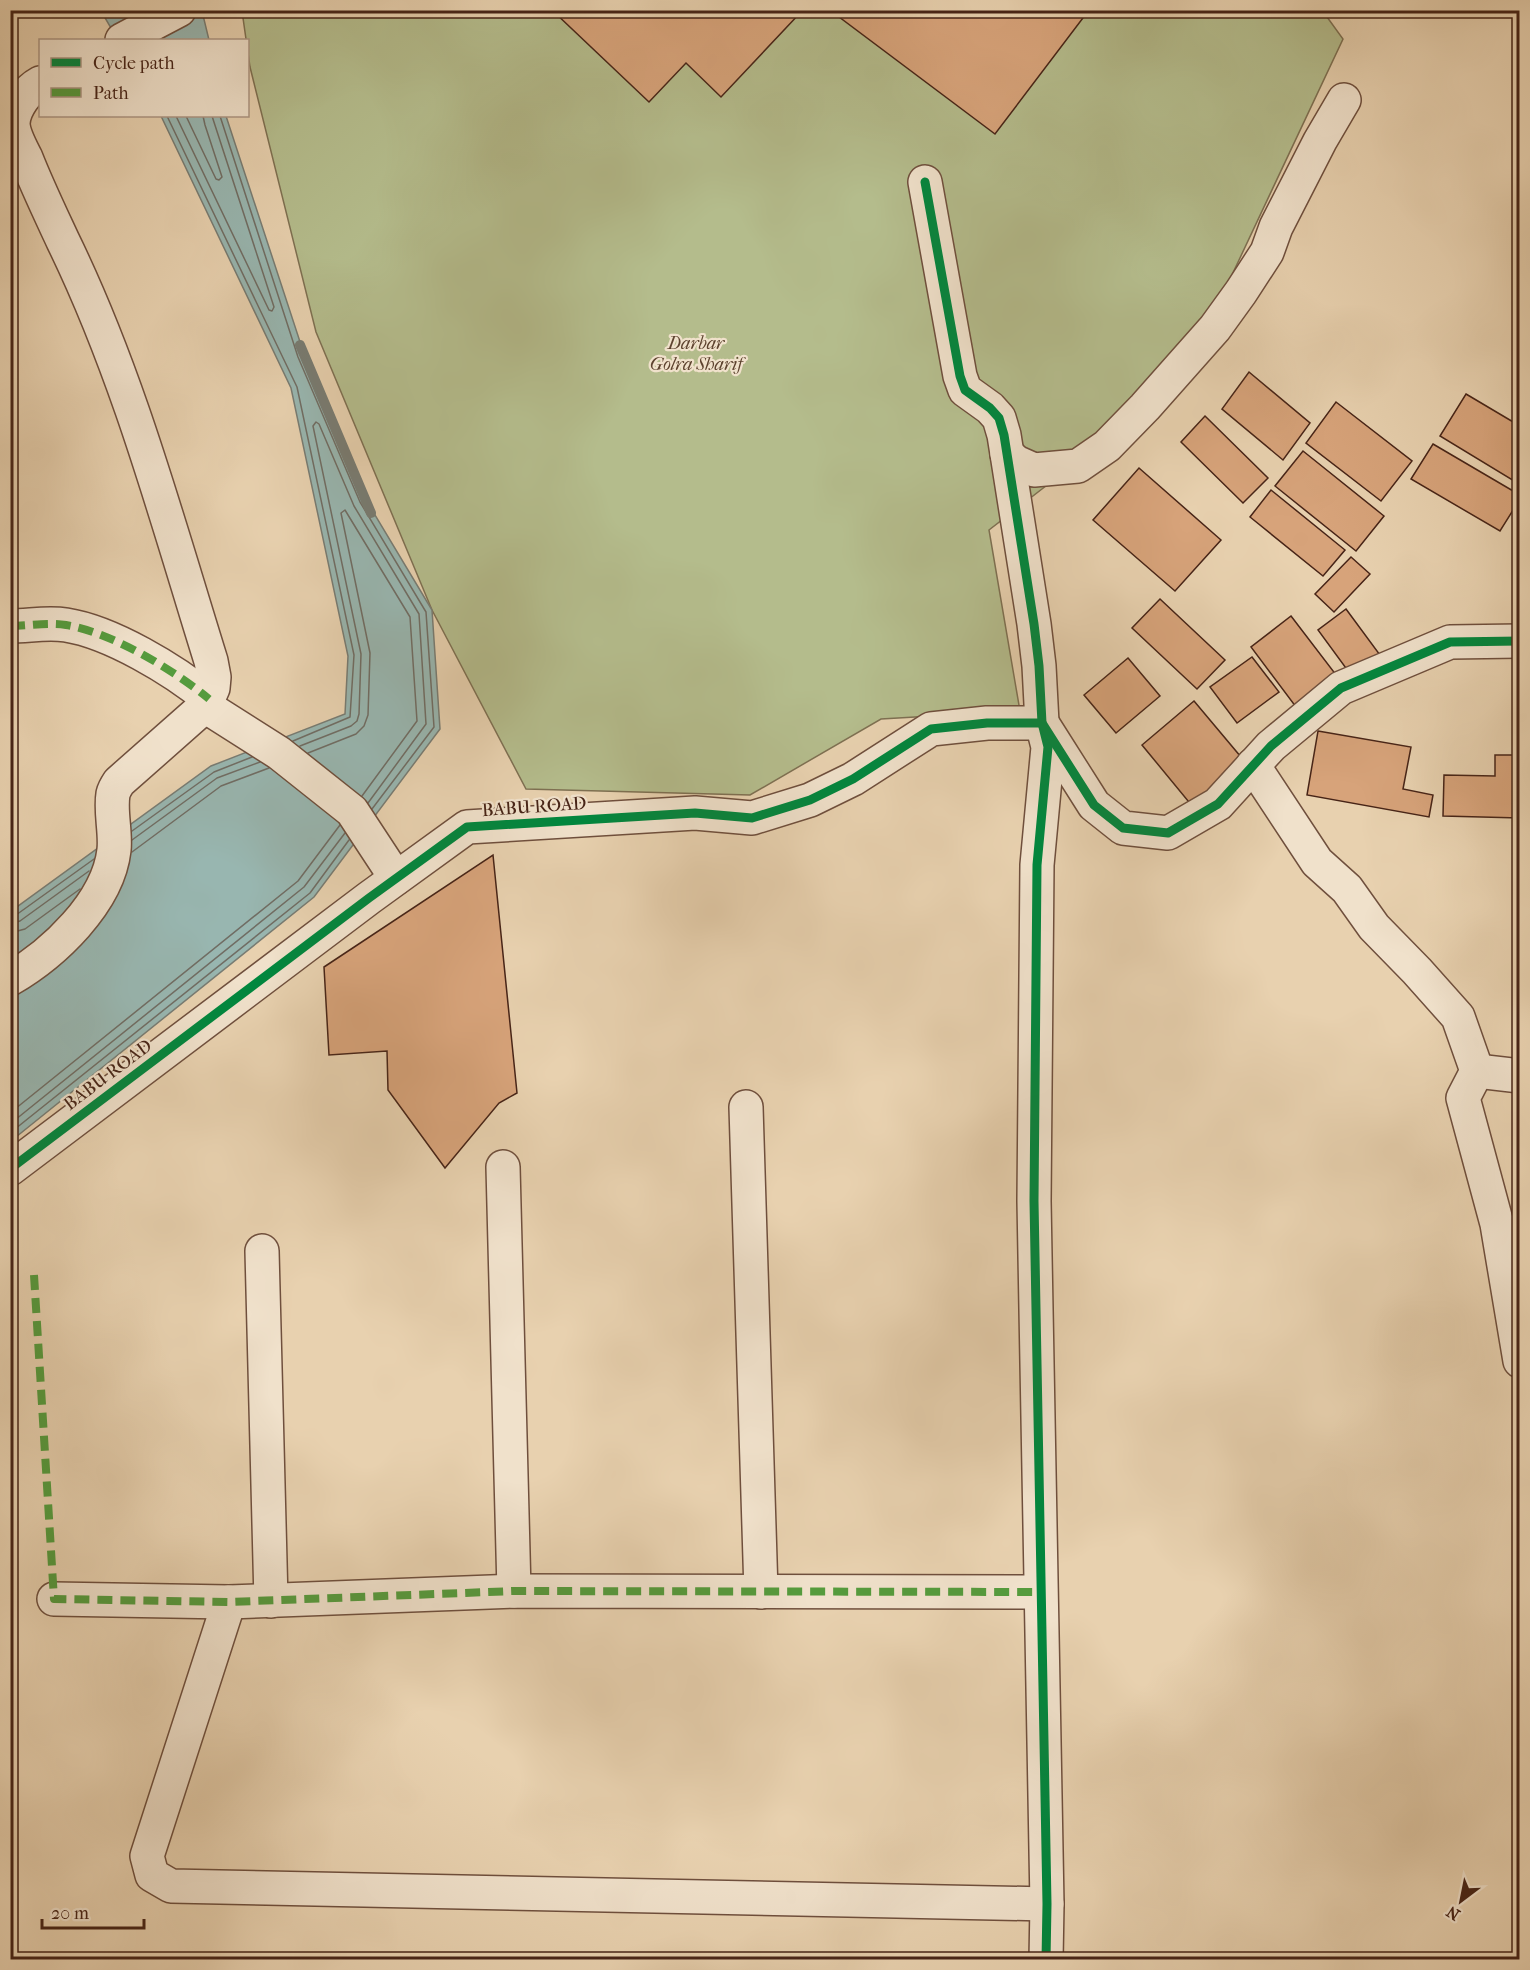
<svg xmlns="http://www.w3.org/2000/svg" width="1530" height="1970" font-family="'IM FELL French Canon',serif">
	<rect width="100%" height="100%" fill="#e8d1af"/>
	<filter id="stains"><feTurbulence type="fractalNoise" baseFrequency=".00333" numOctaves="4"/><feColorMatrix values="0 0 0 0 .2 0 0 0 0 .09 0 0 0 0 .02 0 0 0 .5 -.17"/></filter>
	<radialGradient id="worn" r=".72"><stop offset=".6" stop-color="#630" stop-opacity="0"/><stop offset="1" stop-color="#630" stop-opacity=".3"/></radialGradient>
	<path fill="#b4bc8c" stroke="#7e7052" stroke-width="1.5" d="M 1322,10 L 1343,39 L 1207,328 L 1060,475 L 989,530 L 1020,711 L 881,719 L 750,795 L 526,789 L 432,610 L 316,332 L 250,67 L 242,11 Z"/>
	<g fill="#98b6b0" stroke="#787c73" stroke-width="1.5">
		<path d="M 101,11 L 202,11 L 209,40 L 118,40 Z"/>
		<path d="M 161,116 L 226,116 L 304,354 L 366,500 L 432,610 L 440,729 L 314,897 L 11,1141 L 10,912 L 211,766 L 345,714 L 348,656 L 291,388 Z"/>
	</g>
	<g fill="none" stroke-linecap="round" stroke-linejoin="round">
		<g stroke="#706d64" stroke-width="1.5">
			<path d="M 167,116 L 297,387 L 354,655 L 350,717 L 293,741"/>
			<path d="M 176,116 L 269,310 L 272,311 L 274,307 L 212,116"/>
			<path d="M 186,116 L 216,179 L 219,180 L 222,177 L 205,125 L 203,116"/>
			<path d="M 220,116 L 298,357 L 360,502 L 426,612 L 434,727 L 372,809"/>
			<path d="M 300,746 L 351,726 L 357,721 L 359,714 L 361,654 L 313,426 L 316,422 L 319,424 L 354,506 L 419,614 L 426,724 L 368,803"/>
			<path d="M 308,753 L 356,734 L 364,726 L 368,715 L 370,653 L 341,513 L 345,510 L 410,617 L 417,721 L 362,796"/>
			<path d="M 132,831 L 214,772 L 252,757"/>
			<path d="M 132,840 L 217,778 L 260,762"/>
			<path d="M 132,852 L 221,786 L 269,768"/>
			<path d="M 10,916 L 16,915 L 94,859"/>
			<path d="M 10,924 L 20,921 L 89,871"/>
			<path d="M 10,933 L 25,929 L 80,889"/>
			<path d="M 10,1113 L 298,881 L 340,825"/>
			<path d="M 10,1124 L 304,887 L 345,833"/>
			<path d="M 10,1133 L 310,893 L 349,840"/>
		</g>
		<path stroke="#787c73" stroke-width="10" d="M 300,345 L 371,513"/>
	</g>
	<g fill="#d7a37a" stroke="#472417" stroke-width="1.5">
		<path d="M 552,10 L 1089,10 L 995,134 L 835,14 L 801,12 L 721,97 L 686,63 L 649,102 Z"/>
		<path d="M 1249,372 L 1310,423 L 1283,460 L 1222,409 Z"/>
		<path d="M 1466,394 L 1520,426 L 1519,484 L 1440,436 Z"/>
		<path d="M 1336,402 L 1412,461 L 1381,501 L 1306,443 Z"/>
		<path d="M 1205,416 L 1268,478 L 1243,503 L 1181,442 Z"/>
		<path d="M 1433,444 L 1520,495 L 1520,499 L 1500,531 L 1411,479 Z"/>
		<path d="M 1303,451 L 1384,516 L 1356,551 L 1275,486 Z"/>
		<path d="M 1139,468 L 1221,540 L 1175,591 L 1093,520 Z"/>
		<path d="M 1271,490 L 1345,550 L 1323,576 L 1250,517 Z"/>
		<path d="M 1351,557 L 1370,574 L 1334,612 L 1315,594 Z"/>
		<path d="M 1160,599 L 1225,660 L 1197,689 L 1132,628 Z"/>
		<path d="M 1346,609 L 1380,655 L 1351,675 L 1318,630 Z"/>
		<path d="M 1291,616 L 1340,680 L 1299,711 L 1251,647 Z"/>
		<path d="M 1252,657 L 1279,692 L 1237,723 L 1210,687 Z"/>
		<path d="M 1128,658 L 1160,696 L 1116,733 L 1084,695 Z"/>
		<path d="M 1194,701 L 1246,763 L 1193,807 L 1142,745 Z"/>
		<path d="M 1318,731 L 1411,747 L 1403,789 L 1433,795 L 1429,817 L 1307,795 Z"/>
		<path d="M 1495,755 L 1517,755 L 1516,777 L 1520,777 L 1520,818 L 1443,816 L 1444,775 L 1495,776 Z"/>
		<path d="M 493,855 L 517,1093 L 499,1103 L 445,1168 L 388,1090 L 387,1051 L 329,1055 L 324,967 Z"/>
	</g>
	<g fill="none" stroke-linecap="round" stroke-linejoin="round">
		<g stroke="#6f4f3d" stroke-width="36">
			<g id="minor">
				<path d="M 122,40 L 179,10"/>
				<path d="M 925,182 L 960,376 L 965,390 L 990,408 L 999,418 L 1004,435 L 1034,624 L 1039,666 L 1042,723 L 1048,747 L 1037,865 L 1034,1201 L 1047,1904 L 1046,1960"/>
				<path d="M 1007,454 L 1016,462 L 1034,470 L 1078,466 L 1107,446 L 1145,407 L 1215,328 L 1241,292 L 1267,252 L 1276,227 L 1320,141 L 1344,100"/>
				<path d="M 10,626 C 29,626 47,622 66,625 C 111,632 174,670 209,699"/>
				<path d="M 205,706 L 279,753 L 352,811 L 396,878"/>
				<path d="M 1253,765 L 1317,862 L 1347,889 L 1374,927 L 1417,971 L 1458,1017 L 1477,1071 L 1463,1098 L 1497,1224 L 1520,1361"/>
				<path d="M 10,979 C 53,954 108,903 114,850 C 116,832 110,812 113,794 C 114,790 117,785 119,782 L 205,706 L 213,688 L 214,677 L 211,661 C 167,520 128,374 63,241 C 50,213 37,186 26,158 C 21,148 13,134 13,123 C 14,108 27,90 40,83"/>
				<path d="M 1477,1071 L 1520,1076"/>
				<path d="M 746,1107 L 761,1592"/>
				<path d="M 503,1167 L 514,1591"/>
				<path d="M 10,1169 L 369,898 L 467,827 L 695,813 L 752,818 L 810,800 L 853,779 L 931,729 L 987,723 L 1042,723 L 1094,805 L 1123,828 L 1168,833 L 1218,804 L 1271,746 L 1341,688 L 1450,642 L 1520,641"/>
				<path d="M 262,1251 L 271,1601"/>
				<path d="M 54,1599 L 229,1602 L 514,1591 L 1040,1592"/>
				<path d="M 229,1602 L 147,1856 L 152,1875 L 171,1886 L 1047,1904"/>
			</g>
		</g>
		<use href="#minor" stroke="#f0e1cb" stroke-width="33"/>
		<g stroke="#559b3d" stroke-width="8" stroke-dasharray="15 8" stroke-linecap="butt">
			<path d="M 10,626 C 29,626 47,622 66,625 C 111,632 174,670 209,699"/>
			<path d="M 34,1275 L 54,1599 L 229,1602 L 514,1591 L 1040,1592"/>
		</g>
		<g stroke="#f0e1cb" stroke-width="13">
			<g id="cycleway">
				<path d="M 925,182 L 960,376 L 965,390 L 990,408 L 999,418 L 1004,435 L 1034,624 L 1039,666 L 1042,723 L 1048,747 L 1037,865 L 1034,1201 L 1047,1904 L 1046,1960"/>
				<path d="M 10,1169 L 369,898 L 467,827 L 695,813 L 752,818 L 810,800 L 853,779 L 931,729 L 987,723 L 1042,723 L 1094,805 L 1123,828 L 1168,833 L 1218,804 L 1271,746 L 1341,688 L 1450,642 L 1520,641"/>
			</g>
		</g>
		<use href="#cycleway" stroke="#00873e" stroke-width="9"/>
	</g>
	<g text-anchor="middle" dominant-baseline="central" stroke-width="4.5" stroke-linejoin="round" paint-order="stroke">
		<g font-size="18" font-style="italic" fill="#5d422e" stroke="#f0e1cb">
			<text x="696" y="343">Darbar<tspan x="696" dy="21">Golra Sharif</tspan></text>
		</g>
		<g font-size="18" fill="#472417" stroke="#f0e1cb">
			<text transform="translate(534 807) rotate(-4)">BABU ROAD</text>
			<text transform="translate(108 1075) rotate(-37)">BABU ROAD</text>
		</g>
	</g>
	<rect width="1530" height="1970" fill="none" stroke="#e8d1af" stroke-width="36"/>
	<rect x="12" y="12" width="1506" height="1946" fill="none" stroke="#472417" stroke-width="3"/>
	<rect x="18" y="18" width="1494" height="1934" fill="none" stroke="#472417" stroke-width="1.5"/>
	<rect x="39" y="39" width="210" height="78" fill="#f0e1cb" stroke="#ac9583" stroke-width="1.5"/>
	<rect x="51" y="58" width="30" height="9" fill="#00873e" stroke="#ac9583" stroke-width="1.5"/>
	<text x="93" y="69" font-size="18" fill="#472417">Cycle path</text>
	<rect x="51" y="88" width="30" height="9" fill="#559b3d" stroke="#ac9583" stroke-width="1.5"/>
	<text x="93" y="99" font-size="18" fill="#472417">Path</text>
	<g transform="translate(1461 1901) rotate(212)" stroke="#f0e1cb" stroke-width="4.5" paint-order="stroke">
	<path d="M0-4.5L10 22L0 15L-10 22Z" fill="#472417"/>
	<text y="-9" font-size="16" font-weight="bold" text-anchor="middle" fill="#472417">N</text>
	</g>
	<path d="M42 1919v9h102v-9" fill="none" stroke="#472417" stroke-width="3"/>
	<text x="51" y="1919" font-size="18" fill="#472417" stroke="#f0e1cb" stroke-width="4.5" paint-order="stroke">20 m</text>
	<rect width="100%" height="100%" filter="url(#stains)"/>
	<rect width="100%" height="100%" fill="url(#worn)"/>
</svg>
